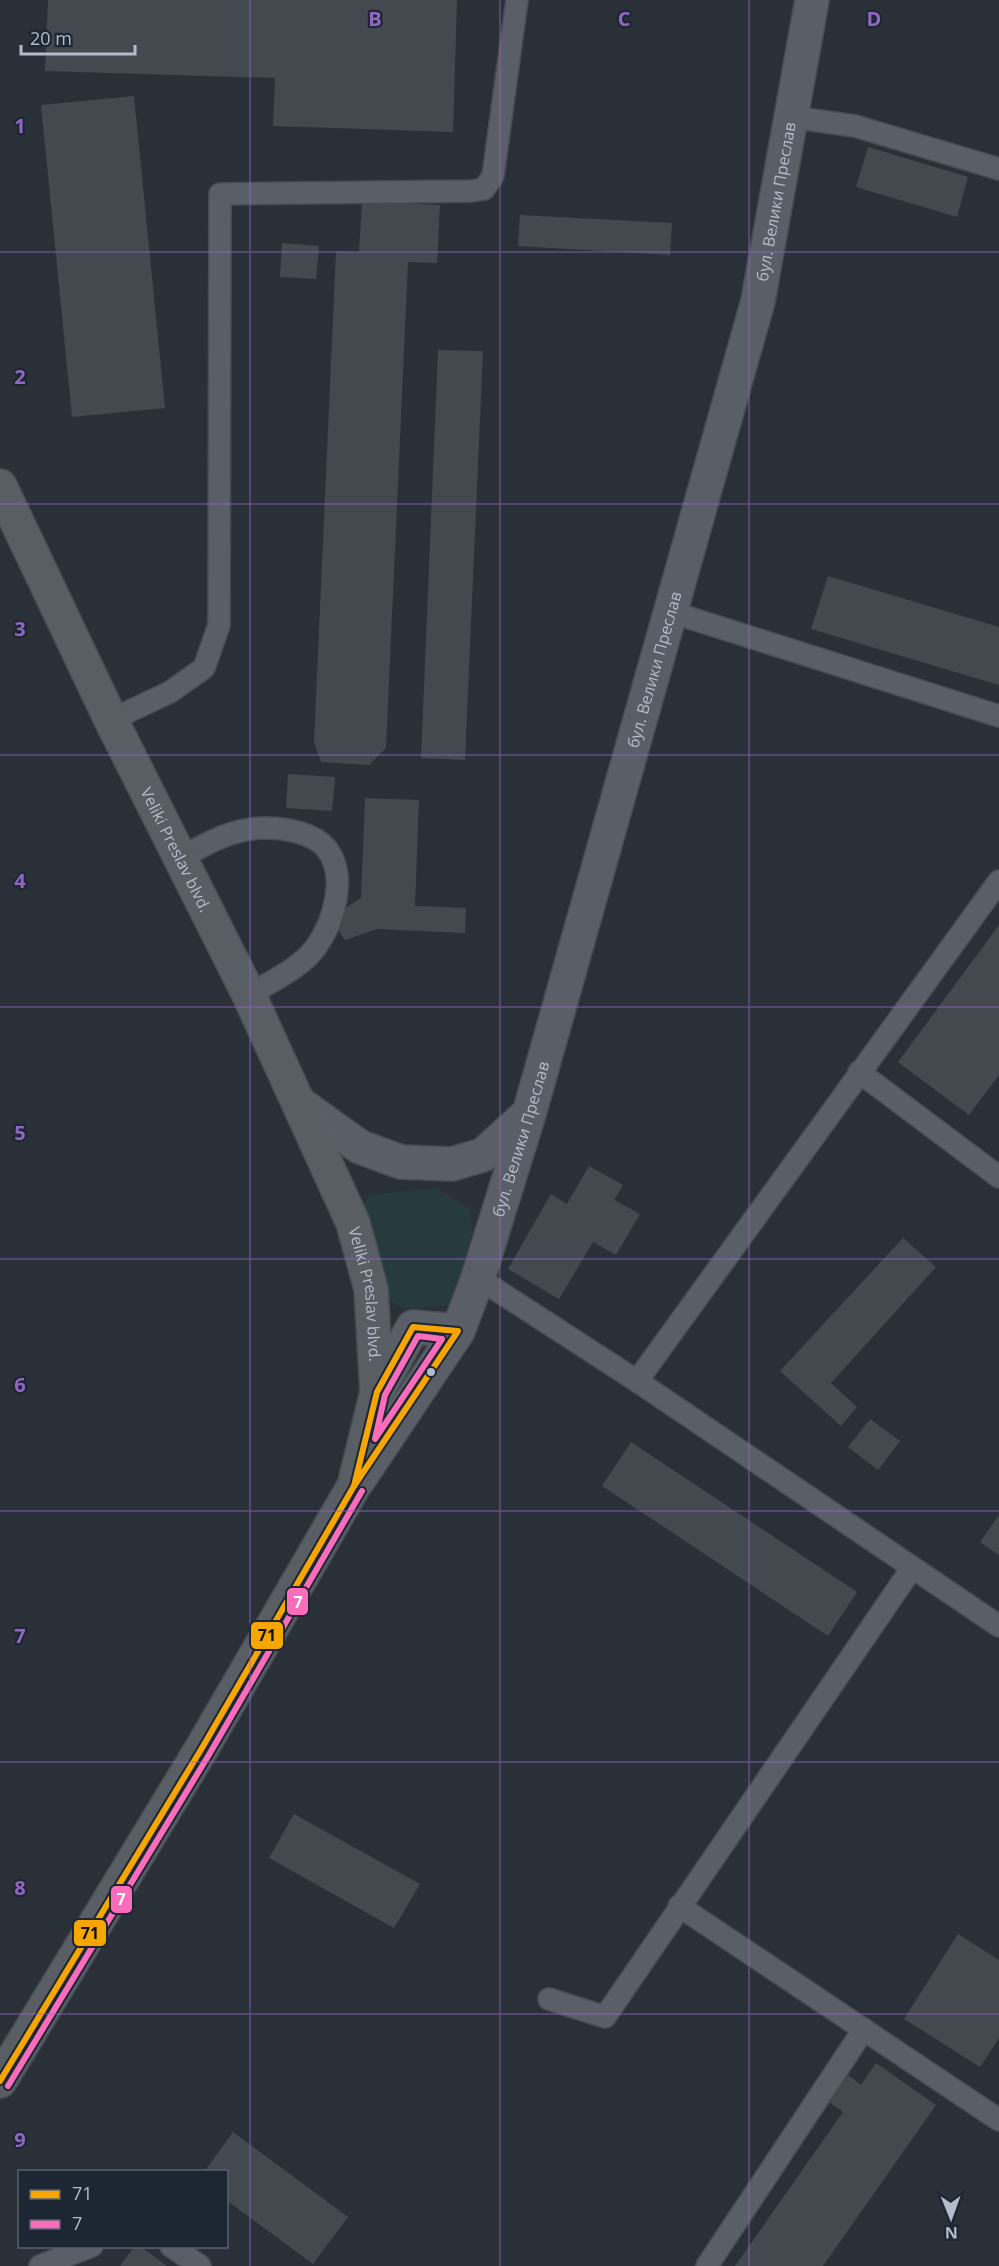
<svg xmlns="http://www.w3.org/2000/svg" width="999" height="2266" font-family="'Open Sans',sans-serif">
	<rect width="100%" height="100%" fill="#2a3038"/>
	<path fill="#273a3e" d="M 435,1188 L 470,1208 L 478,1278 L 449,1305 L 404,1309 L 371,1289 L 353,1223 L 369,1195 Z"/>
	<g fill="#444950">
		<path d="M 48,0 L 457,0 L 453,132 L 273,126 L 275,78 L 45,71 Z"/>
		<path d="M 134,96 L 165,408 L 72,417 L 41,105 Z"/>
		<path d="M 868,147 L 968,177 L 957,217 L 856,187 Z"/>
		<path d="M 362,201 L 440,205 L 437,263 L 408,262 L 386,748 L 369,765 L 321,762 L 314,742 L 336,251 L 359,252 Z"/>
		<path d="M 520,215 L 672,223 L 670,255 L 518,246 Z"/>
		<path d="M 282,243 L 319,246 L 316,279 L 280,277 Z"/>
		<path d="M 438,350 L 483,351 L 465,760 L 421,758 Z"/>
		<path d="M 828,576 L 999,627 L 999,685 L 811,629 Z"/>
		<path d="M 288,774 L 335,777 L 332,811 L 286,808 Z"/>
		<path d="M 365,798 L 419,800 L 415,906 L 466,908 L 465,933 L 377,929 L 345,940 L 330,918 L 361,898 Z"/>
		<path d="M 999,925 L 999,1075 L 969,1115 L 898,1062 Z"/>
		<path d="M 589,1166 L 623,1185 L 614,1200 L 640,1214 L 616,1255 L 593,1242 L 559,1299 L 508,1269 L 551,1194 L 567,1204 Z"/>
		<path d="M 903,1238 L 936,1267 L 831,1383 L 857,1407 L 841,1426 L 780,1371 Z"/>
		<path d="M 870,1419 L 900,1441 L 878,1470 L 848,1447 Z"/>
		<path d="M 631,1442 L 857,1592 L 828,1636 L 602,1486 Z"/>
		<path d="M 999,1515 L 999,1555 L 980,1542 Z"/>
		<path d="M 294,1814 L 420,1884 L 394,1928 L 269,1858 Z"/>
		<path d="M 958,1934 L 999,1960 L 999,2038 L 980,2067 L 904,2019 Z"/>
		<path d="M 876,2063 L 936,2105 L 823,2266 L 735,2266 L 843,2112 L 829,2102 L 848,2075 L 861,2085 Z"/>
		<path d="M 233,2132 L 348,2217 L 313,2264 L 226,2200 L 226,2172 L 204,2172 Z"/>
		<path d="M 135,2246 L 140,2246 L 167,2266 L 120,2266 Z"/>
	</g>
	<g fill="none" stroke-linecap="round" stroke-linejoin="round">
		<g stroke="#484c53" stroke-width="24">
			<g id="lane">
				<path d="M 791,117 L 855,126 L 999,169"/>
				<path d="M 671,612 L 999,716"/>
				<path d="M 111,720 L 170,692 L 204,668 L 219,625 L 220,194 L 472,191 L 484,189 L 493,176 L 517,0"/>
				<path d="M 181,858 C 207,843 235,827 267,828 C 285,828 314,833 326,848 C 348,875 334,922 316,947 C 300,969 271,981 249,995"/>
				<path d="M 859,1072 L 999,1177"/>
				<path d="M 478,1278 L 637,1381 L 999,1626"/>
				<path d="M 637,1381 L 999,881"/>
				<path d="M 679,1906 L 999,2120"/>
				<path d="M 549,1999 L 605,2017 L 912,1568"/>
				<path d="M 171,2246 L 200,2266"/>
				<path d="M 40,2266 L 92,2246"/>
				<path d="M 707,2266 L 864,2029"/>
			</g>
		</g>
		<g stroke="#484c53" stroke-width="36">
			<g id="street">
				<path d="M 300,1104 L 360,1147 L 401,1162 L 452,1164 L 483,1155 L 527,1115"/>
				<path id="s1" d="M 458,1331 L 478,1278 L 529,1114 L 758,301 L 812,0"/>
				<path d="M 357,1482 L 458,1331 L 413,1327 L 377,1392"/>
			</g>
		</g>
		<g stroke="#484c53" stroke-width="36">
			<g id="secondary">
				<path id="s2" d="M 0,486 L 111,720 L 249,995 L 353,1223 L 371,1289 L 377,1392 L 354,1486 L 202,1748 L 0,2081"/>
			</g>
		</g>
		<use href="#lane" stroke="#5a5e66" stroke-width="21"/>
		<use href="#street" stroke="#5a5e66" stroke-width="33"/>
		<use href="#secondary" stroke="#595d64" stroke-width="33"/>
		<g stroke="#1d2633" stroke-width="10">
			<g id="bus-1">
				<path d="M 413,1327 L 458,1331 L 354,1486 L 377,1392 Z"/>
				<path d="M 0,2081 L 202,1748 L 354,1486"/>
			</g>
		</g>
		<g stroke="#1d2633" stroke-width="10">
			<g id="bus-2">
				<path d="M 418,1336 L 442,1339 L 375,1439 L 385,1395 Z"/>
				<path d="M 8,2086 L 210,1753 L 362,1491"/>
			</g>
		</g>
		<use href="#bus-1" stroke="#f7a600" stroke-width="6"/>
		<use href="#bus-2" stroke="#fb6dba" stroke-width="6"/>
	</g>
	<path fill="none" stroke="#9266c3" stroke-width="1.5" stroke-opacity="0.55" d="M 250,0 L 250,2266M 500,0 L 500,2266M 749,0 L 749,2266M 0,252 L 999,252M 0,504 L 999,504M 0,755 L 999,755M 0,1007 L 999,1007M 0,1259 L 999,1259M 0,1511 L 999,1511M 0,1762 L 999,1762M 0,2014 L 999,2014"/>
	<circle fill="#b4bcc9" stroke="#1d2633" stroke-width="2" cx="431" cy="1372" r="5"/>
	<g text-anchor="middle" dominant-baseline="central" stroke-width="4.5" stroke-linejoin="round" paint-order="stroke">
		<g font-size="16" fill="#b4bcc9" stroke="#1d2633">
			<text stroke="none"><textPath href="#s1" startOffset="1174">бул. Велики Преслав</textPath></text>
			<text stroke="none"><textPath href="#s1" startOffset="690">бул. Велики Преслав</textPath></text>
			<text stroke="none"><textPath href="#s2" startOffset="404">Veliki Preslav blvd.</textPath></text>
			<text stroke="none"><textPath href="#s1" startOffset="202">бул. Велики Преслав</textPath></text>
			<text stroke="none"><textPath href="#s2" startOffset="890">Veliki Preslav blvd.</textPath></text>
		</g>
	</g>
	<g font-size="20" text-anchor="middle" font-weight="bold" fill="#9266c3" stroke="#1d2633" stroke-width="4.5" stroke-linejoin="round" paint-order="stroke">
		<text x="375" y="26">B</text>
		<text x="624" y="26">C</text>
		<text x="874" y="26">D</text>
		<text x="20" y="133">1</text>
		<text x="20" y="384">2</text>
		<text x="20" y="636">3</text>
		<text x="20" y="888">4</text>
		<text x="20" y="1140">5</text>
		<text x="20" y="1392">6</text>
		<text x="20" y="1643">7</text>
		<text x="20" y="1895">8</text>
		<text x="20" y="2147">9</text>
	</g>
	<g stroke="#1d2633" stroke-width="2">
		<rect x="286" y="1587" width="23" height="29" rx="6" fill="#fb6dba"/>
		<rect x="250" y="1621" width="34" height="29" rx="6" fill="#f7a600"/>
		<rect x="110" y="1885" width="23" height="29" rx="6" fill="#fb6dba"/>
		<rect x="73" y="1919" width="34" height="28" rx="6" fill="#f7a600"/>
	</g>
	<g font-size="16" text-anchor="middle" font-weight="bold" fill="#fff">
		<text x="298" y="1608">7</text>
		<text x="121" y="1905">7</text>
	</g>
	<g font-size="16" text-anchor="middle" font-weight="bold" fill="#111">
		<text x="267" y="1641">71</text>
		<text x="90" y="1939">71</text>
	</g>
	<rect x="18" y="2170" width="210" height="78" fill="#1d2633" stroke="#59626f" stroke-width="1.5"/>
	<rect x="30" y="2190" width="30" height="9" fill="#f7a600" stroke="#59626f" stroke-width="1.5"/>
	<text x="72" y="2200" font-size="18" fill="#b4bcc9">71</text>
	<rect x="30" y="2220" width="30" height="9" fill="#fb6dba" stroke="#59626f" stroke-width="1.5"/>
	<text x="72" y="2230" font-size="18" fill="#b4bcc9">7</text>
	<g transform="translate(951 2218) rotate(179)" stroke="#1d2633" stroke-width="4.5" paint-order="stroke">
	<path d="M0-4.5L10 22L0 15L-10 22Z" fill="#b4bcc9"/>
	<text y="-9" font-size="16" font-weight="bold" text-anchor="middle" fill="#b4bcc9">N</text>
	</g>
	<path d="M21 45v9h114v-9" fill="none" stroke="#b4bcc9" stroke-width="3"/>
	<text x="30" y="45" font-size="18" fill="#b4bcc9" stroke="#1d2633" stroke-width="4.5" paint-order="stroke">20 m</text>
</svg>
